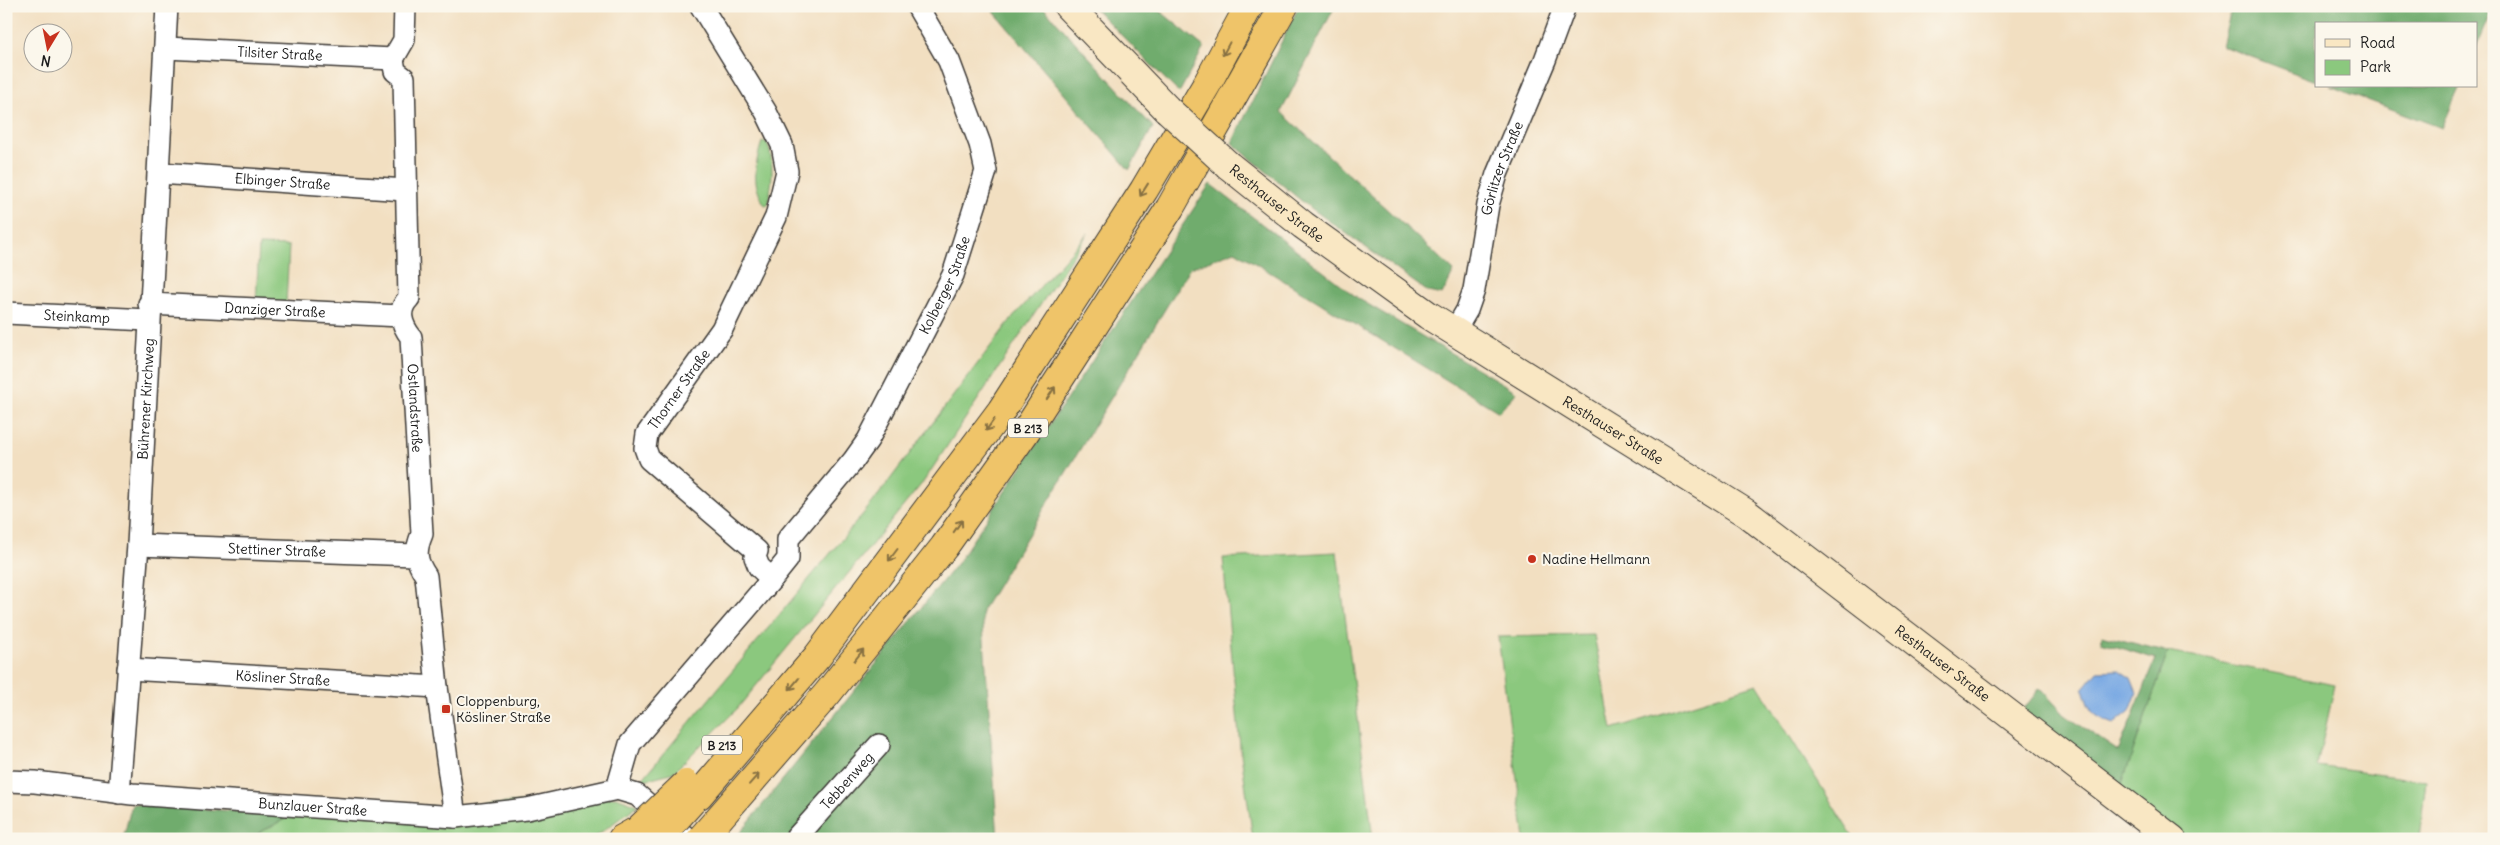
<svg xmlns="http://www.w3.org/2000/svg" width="2500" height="845" font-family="Delius,sans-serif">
	<rect width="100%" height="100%" fill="#fbf7ec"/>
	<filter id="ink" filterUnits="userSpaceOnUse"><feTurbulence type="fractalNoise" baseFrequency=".02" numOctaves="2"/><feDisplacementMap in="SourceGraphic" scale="10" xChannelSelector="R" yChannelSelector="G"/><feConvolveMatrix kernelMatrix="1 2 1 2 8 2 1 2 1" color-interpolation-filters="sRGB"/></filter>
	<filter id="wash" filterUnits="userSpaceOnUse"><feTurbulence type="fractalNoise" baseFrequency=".0096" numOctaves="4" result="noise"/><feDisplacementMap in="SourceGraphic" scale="20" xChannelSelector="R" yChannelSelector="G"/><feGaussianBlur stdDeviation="1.12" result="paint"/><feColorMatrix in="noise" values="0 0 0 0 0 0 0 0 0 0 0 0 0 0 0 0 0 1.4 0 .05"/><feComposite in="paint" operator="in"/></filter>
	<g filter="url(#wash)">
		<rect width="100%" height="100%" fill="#f2dfc1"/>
		<g fill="#8bc87e" stroke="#54724d">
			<path d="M 762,142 L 767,142 C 775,164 772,182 768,205 L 765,205 C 751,185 755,163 762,142 Z"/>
			<path d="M 1088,233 L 924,481 L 737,709 L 674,772 L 641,781 L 873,502 L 1009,322 Z"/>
			<path d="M 259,245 L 289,246 L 286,305 L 256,303 Z"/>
			<path d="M 1337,552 L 1373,839 L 1253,839 L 1240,747 L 1223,558 Z"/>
			<path d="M 1594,635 L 1612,729 L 1757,684 L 1854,839 L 1525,839 L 1498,637 Z"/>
			<path d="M 2168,652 L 2335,685 L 2317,766 L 2426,781 L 2419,839 L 2185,839 L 2120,789 Z"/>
			<path d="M 616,797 L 638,805 L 592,839 L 248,839 L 292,815 Z"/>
		</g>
		<g fill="#70ac6d" stroke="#466444">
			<path d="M 989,6 L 1042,6 L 1153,127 L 1129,170 Z"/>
			<path d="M 1092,6 L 1154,6 L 1204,47 L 1179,93 Z"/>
			<path d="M 1299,6 L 1335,6 L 1281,112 L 1454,271 L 1442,295 L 1428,292 L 1304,203 L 1232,143 Z"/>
			<path d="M 2232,6 L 2472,6 L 2490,14 L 2476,47 L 2476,24 L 2316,24 L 2316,81 L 2222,46 Z"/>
			<path d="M 2330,86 L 2460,86 L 2442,128 Z"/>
			<path d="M 1210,184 L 1359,299 L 1517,392 L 1499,412 L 1235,251 L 1190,268 L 982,611 L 998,839 L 735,839 L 958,562 Z"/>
			<path d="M 2102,635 L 2168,652 L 2120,789 L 2023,710 L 2040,688 L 2065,715 L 2118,751 L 2156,659 L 2101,642 Z"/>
			<path d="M 132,804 L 292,815 L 248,839 L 123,839 Z"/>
		</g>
		<path fill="#79a9e3" stroke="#4a6280" d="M 2119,670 L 2131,678 L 2137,693 L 2130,711 L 2114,724 C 2091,715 2090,712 2083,689 L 2098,671 Z"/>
	</g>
	<g filter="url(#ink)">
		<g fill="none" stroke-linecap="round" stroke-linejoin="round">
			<g stroke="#3c3935" stroke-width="24">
				<g id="street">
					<path id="s1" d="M 405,6 L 404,40 L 393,59 L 395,71 L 404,78 L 409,298 C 397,310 401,324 411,337 L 422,534 C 415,551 415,560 426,576 L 437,687 L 455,817"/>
					<path id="s2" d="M 166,48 L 393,59"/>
					<path id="s3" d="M 159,173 L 405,190"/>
					<path id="s4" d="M 149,304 L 401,316"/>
					<path id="s5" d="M 6,313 L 148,320"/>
					<path id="s6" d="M 1454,332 L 1467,310 L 1474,290 L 1488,205 L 1497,174 L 1545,60 L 1565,6"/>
					<path id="s7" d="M 138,545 L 415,555"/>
					<path id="s8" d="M 772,579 L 788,559 L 788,539 L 853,461 L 868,440 L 953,275 L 986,171 L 980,144 L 949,61 L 917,6"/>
					<path id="s9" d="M 128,669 L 437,687"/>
					<path id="s10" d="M 6,781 L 35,782 L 132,794 L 455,817 L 527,809 L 617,789"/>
					<path id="s11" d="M 617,789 L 630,744 L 772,579 L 759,567 L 755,557 L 757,551 L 649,459 L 645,448 L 647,434 L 722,329 L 776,217 L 787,171 L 782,145 L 766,112 L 701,6"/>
					<path d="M 617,789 L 637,795 L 688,839"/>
					<path id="s12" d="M 119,793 L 138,545 L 167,6"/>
					<path id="s13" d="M 795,839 L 879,745"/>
				</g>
			</g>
			<g stroke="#3c3935" stroke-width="30">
				<g id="secondary">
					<path d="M 1068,6 L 1167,109"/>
					<path id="s14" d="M 1228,165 L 1303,225 L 1428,315 L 1746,513 L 2172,839"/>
				</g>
			</g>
			<g stroke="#3c3935" stroke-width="30">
				<g id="highway">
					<path d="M 699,795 L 817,657 L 1001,411 L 1144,190 L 1207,84 L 1249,6"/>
					<path d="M 622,839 L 638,830"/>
					<path d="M 701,839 L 827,694 L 944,547 L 1024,434 L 1170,208 L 1284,6"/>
				</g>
			</g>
			<use href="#street" stroke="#fff" stroke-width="21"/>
			<use href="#secondary" stroke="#f9e7c3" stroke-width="28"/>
			<use href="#highway" stroke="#efc469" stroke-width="28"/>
			<g stroke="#3c3935" stroke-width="30" stroke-linecap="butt">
				<path id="secondary-bridge" d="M 1167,109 L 1228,165"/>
			</g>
			<g stroke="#3c3935" stroke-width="30" stroke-linecap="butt">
				<g id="highway-bridge">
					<path d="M 638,830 L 686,784"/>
					<path d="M 658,839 L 692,801"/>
				</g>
			</g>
			<use href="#secondary-bridge" stroke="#f9e7c3" stroke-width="28"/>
			<use href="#highway-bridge" stroke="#efc469" stroke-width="28"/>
		</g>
		<defs><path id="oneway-shaft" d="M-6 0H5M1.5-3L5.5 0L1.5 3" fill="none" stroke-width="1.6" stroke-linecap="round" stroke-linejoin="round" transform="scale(1.25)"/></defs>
		<g stroke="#867042">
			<use href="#oneway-shaft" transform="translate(1226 49) rotate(118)"/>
			<use href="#oneway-shaft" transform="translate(1144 190) rotate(122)"/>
			<use href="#oneway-shaft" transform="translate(1051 393) rotate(-56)"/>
			<use href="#oneway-shaft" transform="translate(990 425) rotate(126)"/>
			<use href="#oneway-shaft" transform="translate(958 526) rotate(-55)"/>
			<use href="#oneway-shaft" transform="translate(893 555) rotate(127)"/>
			<use href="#oneway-shaft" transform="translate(859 655) rotate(-52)"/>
			<use href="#oneway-shaft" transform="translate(794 684) rotate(130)"/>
			<use href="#oneway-shaft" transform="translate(754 779) rotate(-49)"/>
		</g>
	</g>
	<g fill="#c8321e" stroke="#fbf7ec" stroke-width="2">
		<circle cx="1532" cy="559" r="5"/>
		<rect x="441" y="704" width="10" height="10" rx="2.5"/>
	</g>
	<g text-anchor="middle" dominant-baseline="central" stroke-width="4" stroke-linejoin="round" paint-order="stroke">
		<g fill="#fbf7ec" stroke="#5f5e5a" stroke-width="1">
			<rect x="1008" y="418.5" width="40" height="19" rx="4"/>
			<rect x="702" y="735.5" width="40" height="19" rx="4"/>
		</g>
		<g font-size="12" font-weight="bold" fill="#1c1c1c">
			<text x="1028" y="428">B 213</text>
			<text x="722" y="745">B 213</text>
		</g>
		<g font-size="14" fill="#1c1c1c" stroke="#fbf7ec">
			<text stroke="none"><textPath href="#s2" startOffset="114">Tilsiter Straße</textPath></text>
			<text stroke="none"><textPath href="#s6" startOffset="172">Görlitzer Straße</textPath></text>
			<text stroke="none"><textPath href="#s3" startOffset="124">Elbinger Straße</textPath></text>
			<text stroke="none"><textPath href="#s14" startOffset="62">Resthauser Straße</textPath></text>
			<text stroke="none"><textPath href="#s8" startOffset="346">Kolberger Straße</textPath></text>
			<text stroke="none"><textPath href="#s4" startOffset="126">Danziger Straße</textPath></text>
			<text stroke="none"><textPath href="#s5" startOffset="71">Steinkamp</textPath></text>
			<text stroke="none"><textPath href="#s11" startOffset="522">Thorner Straße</textPath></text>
			<text stroke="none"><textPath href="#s12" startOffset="395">Bührener Kirchweg</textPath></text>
			<text stroke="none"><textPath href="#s1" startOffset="414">Ostlandstraße</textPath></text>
			<text stroke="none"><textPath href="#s14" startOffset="468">Resthauser Straße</textPath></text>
			<text stroke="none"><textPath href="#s7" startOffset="139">Stettiner Straße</textPath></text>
			<text stroke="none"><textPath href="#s14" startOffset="872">Resthauser Straße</textPath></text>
			<text stroke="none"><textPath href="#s9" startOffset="155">Kösliner Straße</textPath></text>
			<text stroke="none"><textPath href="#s13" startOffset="78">Tebbenweg</textPath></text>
			<text stroke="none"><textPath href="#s10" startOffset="308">Bunzlauer Straße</textPath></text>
		</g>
		<g font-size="14" fill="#1c1c1c" stroke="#fbf7ec" text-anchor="start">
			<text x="1542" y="559">Nadine Hellmann</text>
			<text x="456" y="701">Cloppenburg,<tspan x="456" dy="16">Kösliner Straße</tspan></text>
		</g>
	</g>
	<rect width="2500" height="845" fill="none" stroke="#fbf7ec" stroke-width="25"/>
	<rect x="2315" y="22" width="162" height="65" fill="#fbf7ec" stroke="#a29f99"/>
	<rect x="2325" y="39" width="25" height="8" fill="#f9e7c3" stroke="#a29f99"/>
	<text x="2360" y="48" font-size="15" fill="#1c1c1c">Road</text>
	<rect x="2325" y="60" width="25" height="15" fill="#8bc87e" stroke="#a29f99"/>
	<text x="2360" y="72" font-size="15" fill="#1c1c1c">Park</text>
	<g transform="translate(48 48) rotate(190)"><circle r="24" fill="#fbf7ec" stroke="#a29f99"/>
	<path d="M0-4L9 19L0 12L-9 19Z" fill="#c8321e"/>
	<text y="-8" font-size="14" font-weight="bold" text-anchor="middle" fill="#1c1c1c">N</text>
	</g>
</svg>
